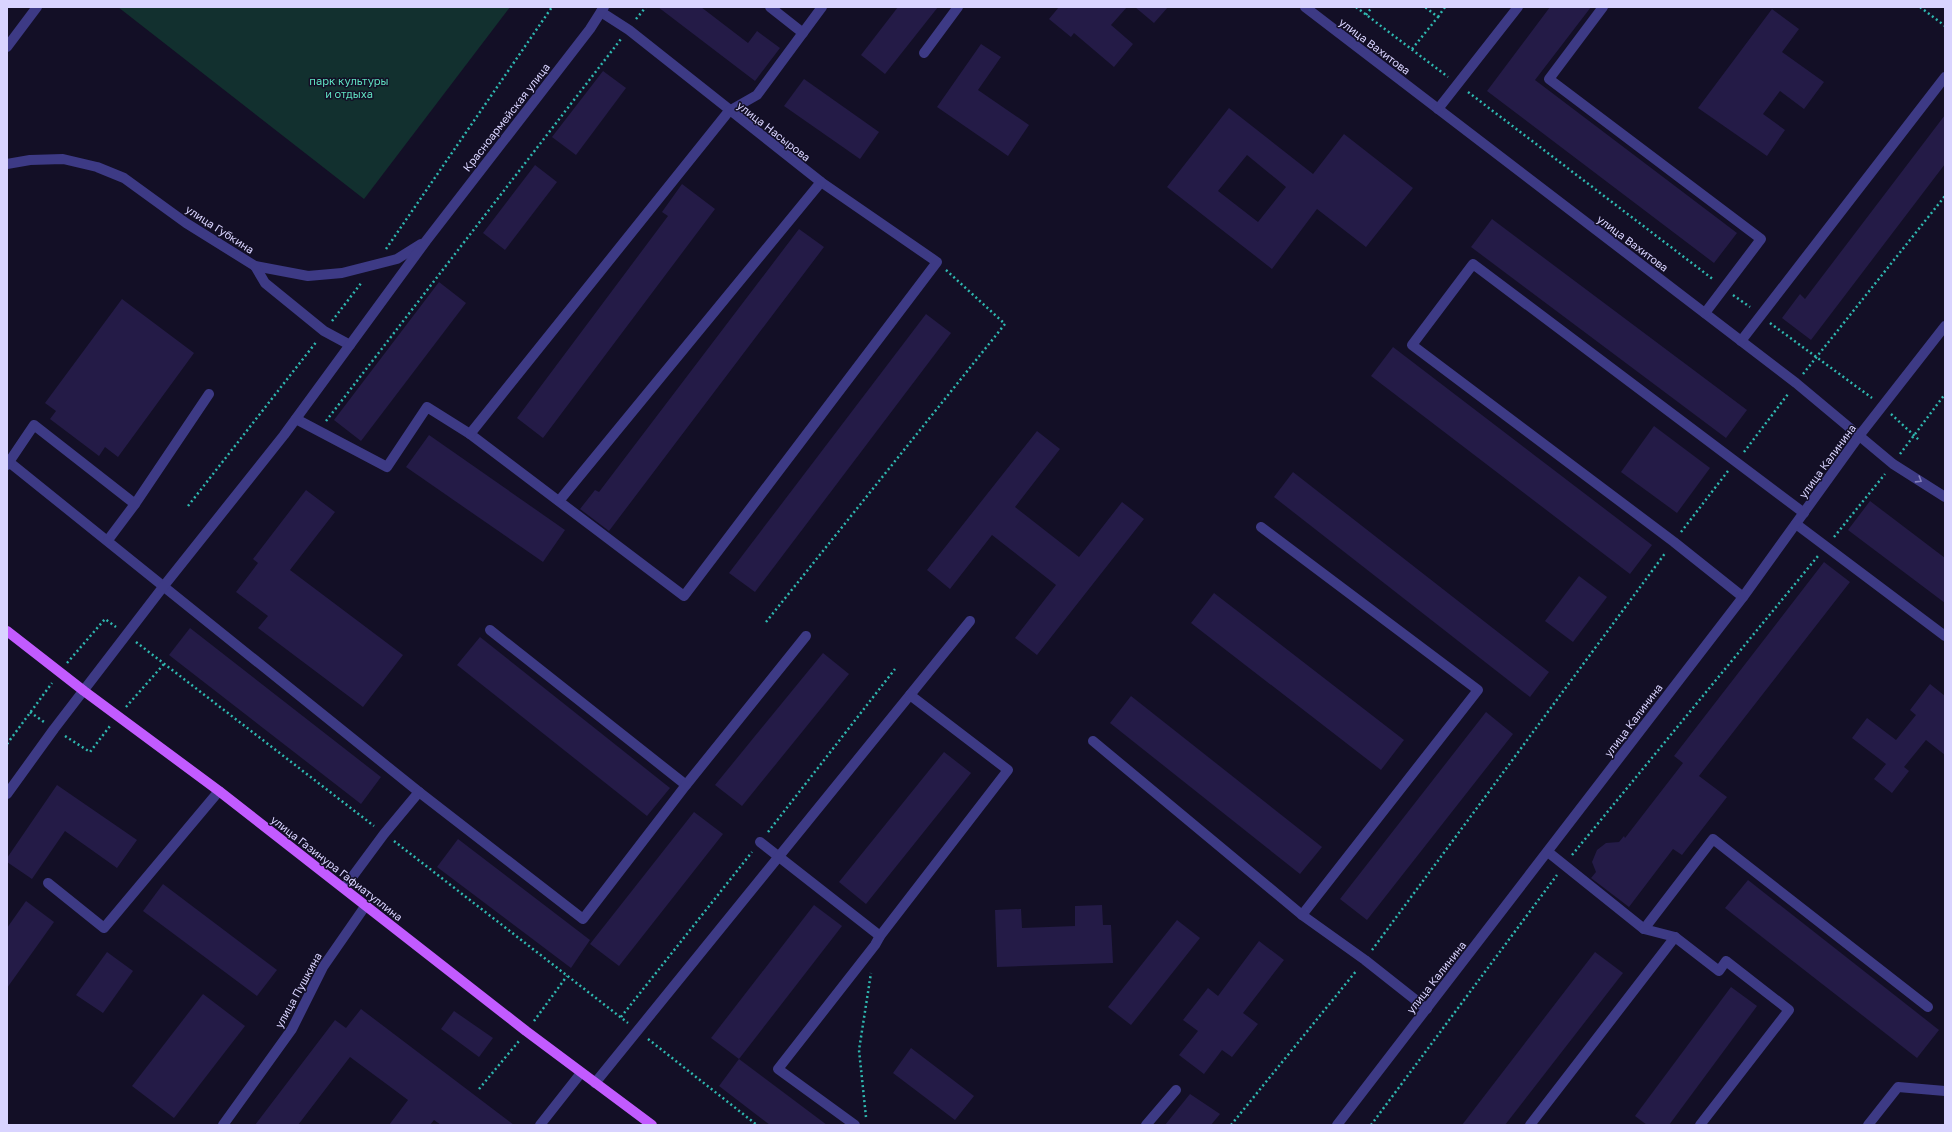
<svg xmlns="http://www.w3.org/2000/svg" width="1952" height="1132" font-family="'Golos Text',sans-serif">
	<rect width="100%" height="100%" fill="#130f26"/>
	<path fill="#12302f" d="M 118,7 L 510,7 L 364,199 Z"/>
	<g fill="#241b47" fill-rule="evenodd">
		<path d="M 658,7 L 701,7 L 748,43 L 757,31 L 780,48 L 755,81 Z"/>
		<path d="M 898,7 L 938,7 L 885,74 L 861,55 Z"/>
		<path d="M 1059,7 L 1127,7 L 1111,25 L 1133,44 L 1114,67 L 1074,33 L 1071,37 L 1049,19 Z"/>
		<path d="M 1135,7 L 1168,7 L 1154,23 Z"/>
		<path d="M 1550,7 L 1591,7 L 1535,80 L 1737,233 L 1714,263 L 1487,91 Z"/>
		<path d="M 1772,9 L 1799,29 L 1782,52 L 1824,82 L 1804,109 L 1780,91 L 1763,114 L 1785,130 L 1767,156 L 1698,108 Z"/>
		<path d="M 981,44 L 1001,57 L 978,90 L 1029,125 L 1008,156 L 937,107 Z"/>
		<path d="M 603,71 L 626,88 L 576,155 L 552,137 Z"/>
		<path d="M 804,79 L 879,132 L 860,159 L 784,106 Z"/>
		<path d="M 1229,108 L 1313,174 L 1344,134 L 1413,188 L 1366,247 L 1317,209 L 1272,269 L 1167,187 ZM 1247,155 L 1286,187 L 1258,222 L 1218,191 Z"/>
		<path d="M 1945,115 L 1945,164 L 1811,340 L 1782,318 L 1800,294 L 1805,299 Z"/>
		<path d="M 535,165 L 557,182 L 505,250 L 483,233 Z"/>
		<path d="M 682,184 L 715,209 L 543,438 L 517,418 L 668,216 L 662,212 Z"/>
		<path d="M 1492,219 L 1747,410 L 1726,438 L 1471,247 Z"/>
		<path d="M 799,229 L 824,247 L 609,531 L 580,509 L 595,490 L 599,492 Z"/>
		<path d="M 439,282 L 466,303 L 361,441 L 334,420 Z"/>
		<path d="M 122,299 L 194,353 L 118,457 L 105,447 L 99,456 L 50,419 L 56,411 L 45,403 Z"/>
		<path d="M 926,314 L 951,333 L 755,592 L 729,573 Z"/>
		<path d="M 1393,347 L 1652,545 L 1630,574 L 1371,376 Z"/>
		<path d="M 1654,426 L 1710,468 L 1677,513 L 1621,472 Z"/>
		<path d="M 1037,431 L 1060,449 L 1015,507 L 1079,557 L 1122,502 L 1144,519 L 1037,655 L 1015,638 L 1056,585 L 992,535 L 950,589 L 927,570 Z"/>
		<path d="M 429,435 L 565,530 L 543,562 L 406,467 Z"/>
		<path d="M 1293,472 L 1549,672 L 1530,697 L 1274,497 Z"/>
		<path d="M 306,490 L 335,512 L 290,570 L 403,655 L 363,707 L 258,628 L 268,616 L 236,592 L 258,563 L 253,559 Z"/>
		<path d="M 1870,501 L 1945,558 L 1945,603 L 1848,530 Z"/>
		<path d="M 1824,562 L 1850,582 L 1699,776 L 1727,797 L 1682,855 L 1673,849 L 1629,907 L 1591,878 L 1596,872 L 1592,862 L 1597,850 L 1606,843 L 1619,842 L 1624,836 L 1625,838 L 1683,763 L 1674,756 Z"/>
		<path d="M 1579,576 L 1607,597 L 1573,642 L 1545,621 Z"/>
		<path d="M 1214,593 L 1404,740 L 1381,770 L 1191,623 Z"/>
		<path d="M 190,628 L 381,777 L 361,804 L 169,655 Z"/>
		<path d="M 480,637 L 670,788 L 647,816 L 457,665 Z"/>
		<path d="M 823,653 L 849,674 L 742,806 L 715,785 Z"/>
		<path d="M 1930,684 L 1945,696 L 1945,755 L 1926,740 L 1904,767 L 1909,771 L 1892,793 L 1874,779 L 1886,764 L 1852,738 L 1867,718 L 1896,740 L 1916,715 L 1910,710 Z"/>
		<path d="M 1131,696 L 1322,847 L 1300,874 L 1110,723 Z"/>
		<path d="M 1486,712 L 1513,734 L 1367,920 L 1340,899 Z"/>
		<path d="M 944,752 L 971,773 L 866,904 L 839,882 Z"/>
		<path d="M 57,785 L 137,840 L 117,868 L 65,831 L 32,879 L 7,862 L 7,858 Z"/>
		<path d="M 694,812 L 723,834 L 619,966 L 590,944 Z"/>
		<path d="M 458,839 L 590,940 L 571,968 L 437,867 Z"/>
		<path d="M 1748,880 L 1939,1030 L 1917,1058 L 1725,908 Z"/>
		<path d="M 163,884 L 277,970 L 257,996 L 143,911 Z"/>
		<path d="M 26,901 L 54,922 L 7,988 L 7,928 Z"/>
		<path d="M 814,905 L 842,926 L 739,1059 L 711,1038 Z"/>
		<path d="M 1102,905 L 1103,925 L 1111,925 L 1113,963 L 997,967 L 995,910 L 1021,909 L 1022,928 L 1075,926 L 1075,906 Z"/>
		<path d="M 1177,920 L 1200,938 L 1131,1025 L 1108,1007 Z"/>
		<path d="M 1259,941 L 1284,960 L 1243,1013 L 1258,1024 L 1232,1057 L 1222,1050 L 1204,1074 L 1179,1055 L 1198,1031 L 1183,1020 L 1208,988 L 1218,996 Z"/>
		<path d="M 107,952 L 133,971 L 103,1013 L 76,995 Z"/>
		<path d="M 1595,952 L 1623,973 L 1505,1125 L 1462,1125 Z"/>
		<path d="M 1731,987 L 1757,1006 L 1669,1125 L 1647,1125 L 1635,1116 Z"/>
		<path d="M 203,994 L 245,1026 L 174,1118 L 132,1086 Z"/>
		<path d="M 361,1009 L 514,1125 L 441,1125 L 434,1120 L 430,1125 L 389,1125 L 408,1100 L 350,1057 L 298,1125 L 255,1125 L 335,1020 L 346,1028 Z"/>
		<path d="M 454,1011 L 493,1038 L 479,1057 L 441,1029 Z"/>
		<path d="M 911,1048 L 974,1096 L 955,1120 L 893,1073 Z"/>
		<path d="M 739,1059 L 827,1125 L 770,1125 L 719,1086 Z"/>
		<path d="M 1190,1094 L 1220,1114 L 1211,1125 L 1165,1125 Z"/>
	</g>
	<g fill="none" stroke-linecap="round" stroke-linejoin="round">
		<g stroke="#2fb8b0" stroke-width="2.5" stroke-dasharray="2 3" stroke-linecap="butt">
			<path d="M 1356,7 L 1448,77"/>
			<path d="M 1920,7 L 1945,26"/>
			<path d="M 1366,15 L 1372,7"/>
			<path d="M 1438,17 L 1445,7"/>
			<path d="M 636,19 L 646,7"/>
			<path d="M 1412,49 L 1438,17 L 1425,7"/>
			<path d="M 1468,92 L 1714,280"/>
			<path d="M 386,249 L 552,7"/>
			<path d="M 1733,295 L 1750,307"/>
			<path d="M 332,321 L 362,282"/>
			<path d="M 1770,323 L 1872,398"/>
			<path d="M 1803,374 L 1945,196"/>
			<path d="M 1891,414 L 1919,440"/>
			<path d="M 326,421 L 621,39"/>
			<path d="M 1744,452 L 1788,394"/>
			<path d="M 1900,454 L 1945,394"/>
			<path d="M 188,506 L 317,341"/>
			<path d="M 1681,532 L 1728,471"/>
			<path d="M 1834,537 L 1885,474"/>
			<path d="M 766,622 L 1005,324 L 946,270"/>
			<path d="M 136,642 L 374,826"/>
			<path d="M 67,663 L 105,619 L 116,627"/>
			<path d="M 126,707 L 164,664"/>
			<path d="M 30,712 L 44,722"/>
			<path d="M 65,736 L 90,752 L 110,726"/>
			<path d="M 7,744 L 52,683"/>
			<path d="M 768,832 L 895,669"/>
			<path d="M 394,841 L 628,1023"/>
			<path d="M 1572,855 L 1818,556"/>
			<path d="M 1372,950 L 1666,552"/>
			<path d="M 621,1017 L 752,852"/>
			<path d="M 534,1021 L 567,976"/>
			<path d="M 648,1039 L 757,1125"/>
			<path d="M 479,1089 L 519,1041"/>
			<path d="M 866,1117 L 859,1050 L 871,973"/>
			<path d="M 1231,1125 L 1357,970"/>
			<path d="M 1371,1125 L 1557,875"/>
		</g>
		<g stroke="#3d3a85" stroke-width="10">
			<path d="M 770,7 L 803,33"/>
			<path d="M 1305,7 L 1796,383 L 1893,464 L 1945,497"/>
			<path d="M 1603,7 L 1549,79 L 1761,239 L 1705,313"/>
			<path d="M 7,47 L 37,7"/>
			<path d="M 924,53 L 958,7"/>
			<path d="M 1438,109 L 1518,7"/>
			<path d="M 7,164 L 30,160 L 63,159 L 97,167 L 124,178 L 186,223 L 255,266 L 308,276 L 342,273 L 397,259 L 421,244"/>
			<path d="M 255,266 L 265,283 L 324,331 L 350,345"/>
			<path d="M 1741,341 L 1945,77"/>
			<path d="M 296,419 L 387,467 L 427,407 L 470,434 L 684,596 L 937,262 L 821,182 L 629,30 L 601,12"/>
			<path d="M 470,434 L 729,111 L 757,95 L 822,7"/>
			<path d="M 9,462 L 419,792"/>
			<path d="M 7,465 L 34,425 L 135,504 L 209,394"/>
			<path d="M 559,501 L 821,182"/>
			<path d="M 1796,524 L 1945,636"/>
			<path d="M 1261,527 L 1478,690 L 1302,915"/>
			<path d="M 108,540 L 135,504"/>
			<path d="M 1743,597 L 1674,542 L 1412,345 L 1473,264 L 1804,513"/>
			<path d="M 490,630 L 686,785"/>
			<path d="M 1093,741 L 1302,915 L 1365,960 L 1427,1009"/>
			<path d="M 7,794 L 54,729 L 163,587 L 284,435 L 426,241 L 590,29 L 604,7"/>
			<path d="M 760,842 L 880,936"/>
			<path d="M 1548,852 L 1644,929 L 1675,937 L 1719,971 L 1726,961 L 1789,1010 L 1700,1125"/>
			<path d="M 48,883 L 104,928 L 219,791"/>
			<path d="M 344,888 L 384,834 L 419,792 L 583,919 L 686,785 L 806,636"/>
			<path d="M 1644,929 L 1713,839 L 1928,1007"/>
			<path d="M 595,1083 L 970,621"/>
			<path d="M 223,1125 L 292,1029 L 323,967 L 366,905"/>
			<path d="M 540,1125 L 581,1073"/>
			<path d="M 855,1125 L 778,1069 L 875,945 L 880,936 L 1008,770 L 910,695"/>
			<path d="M 1146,1125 L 1176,1090"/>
			<path d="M 1337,1125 L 1743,597 L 1859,436 L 1945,326"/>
			<path d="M 1530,1125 L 1675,937"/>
			<path d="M 1868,1125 L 1898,1087 L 1945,1091"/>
		</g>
		<path stroke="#c25bff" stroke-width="10" d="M 7,631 L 84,691 L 219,791 L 526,1031 L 652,1125"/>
	</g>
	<defs><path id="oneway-chevron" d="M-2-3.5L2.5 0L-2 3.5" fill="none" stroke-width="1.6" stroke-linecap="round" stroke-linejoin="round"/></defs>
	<use stroke="#837fbc" href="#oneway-chevron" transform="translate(1919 480) rotate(32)"/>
	<g text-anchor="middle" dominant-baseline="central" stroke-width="3" stroke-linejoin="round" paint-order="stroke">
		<g font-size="11" fill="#d9d4ff" stroke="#130f26">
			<text transform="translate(1375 46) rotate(37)">улица Вахитова</text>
			<text transform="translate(506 117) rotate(-52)">Красноармейская улица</text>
			<text transform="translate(774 131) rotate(38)">улица Насырова</text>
			<text transform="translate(220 229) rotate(33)">улица Губкина</text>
			<text transform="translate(1633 243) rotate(37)">улица Вахитова</text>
			<text transform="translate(1827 461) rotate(-54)">улица Калинина</text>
			<text transform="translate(1633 720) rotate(-53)">улица Калинина</text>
			<text transform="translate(337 868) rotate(38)">улица Газинура Гафиатуллина</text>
			<text transform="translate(1436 977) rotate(-52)">улица Калинина</text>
			<text transform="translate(298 990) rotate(-61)">улица Пушкина</text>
		</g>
		<g font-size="11" fill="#5fe0c0" stroke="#130f26">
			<text x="349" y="80">парк культуры<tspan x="349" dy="13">и отдыха</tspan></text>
		</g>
	</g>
	<rect width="1952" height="1132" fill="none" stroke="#d9d4ff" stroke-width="16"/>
</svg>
